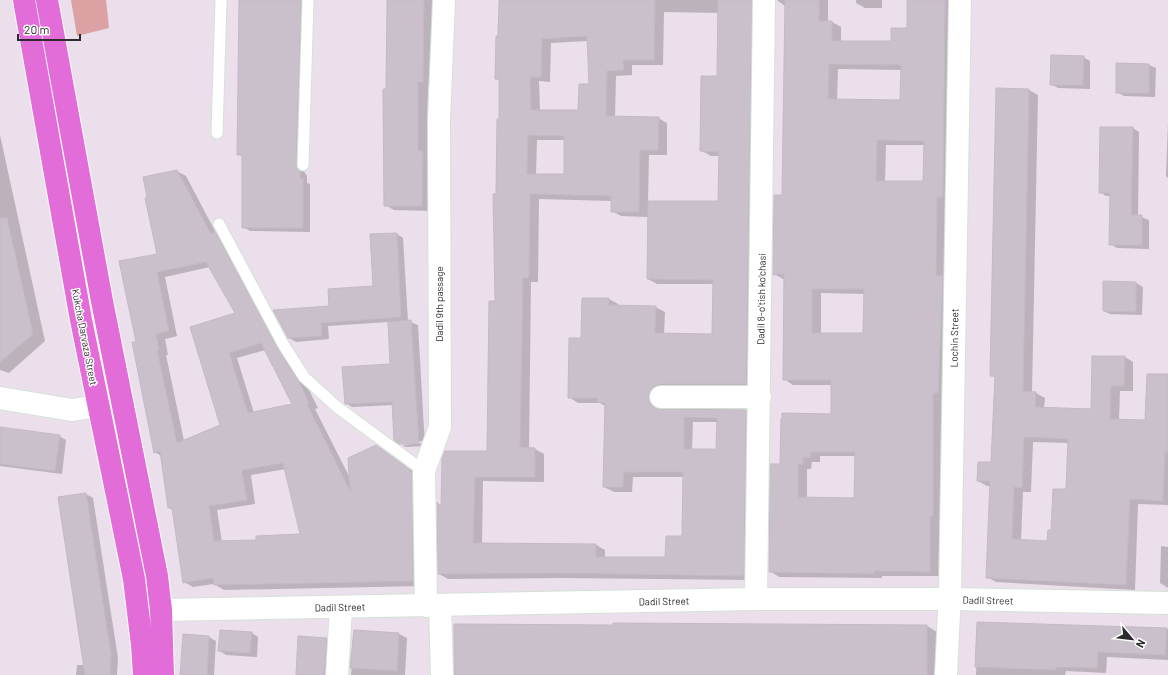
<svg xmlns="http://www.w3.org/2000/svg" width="1168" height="675" font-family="Barlow,sans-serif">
	<rect width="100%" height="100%" fill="#eadfeb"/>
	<path fill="#dca1a2" d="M 71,0 L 106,0 L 109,28 L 77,36 Z"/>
	<g fill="#0003" fill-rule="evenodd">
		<path d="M 240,0 L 309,0 L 303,170 L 307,176 L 307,183 L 310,184 L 310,232 L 250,231 L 243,227 L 243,157 L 238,154 Z"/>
		<path d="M 388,0 L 433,0 L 433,87 L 428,86 L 427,155 L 432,157 L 431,211 L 394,210 L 385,205 Z"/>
		<path d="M 500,0 L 762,0 L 755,389 L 657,402 L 659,410 L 746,410 L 755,416 L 753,580 L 563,578 L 448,579 L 439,574 L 438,504 L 442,506 L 488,452 L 496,302 L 500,81 L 496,78 ZM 664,12 L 718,13 L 718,77 L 702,151 L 711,156 L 720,156 L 719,202 L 648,202 L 649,155 L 667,155 L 667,123 L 658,118 L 615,117 L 616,76 L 632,75 L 632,65 L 663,65 ZM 588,41 L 590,85 L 579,111 L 540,111 L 539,81 L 550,82 L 551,43 ZM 537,140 L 565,140 L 565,175 L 536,175 ZM 539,199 L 612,201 L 612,211 L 621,216 L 648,217 L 648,279 L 657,284 L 714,284 L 713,335 L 664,334 L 665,312 L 655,307 L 618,306 L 618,304 L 609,299 L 582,339 L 569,397 L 578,403 L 600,403 L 605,406 L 604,487 L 614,492 L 632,492 L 633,477 L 683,477 L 683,537 L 666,558 L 605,558 L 605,550 L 596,545 L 482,544 L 483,481 L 544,482 L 544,454 L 535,449 L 529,448 L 531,282 L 538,282 ZM 693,422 L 718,422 L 717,450 L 692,450 Z"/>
		<path d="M 777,0 L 828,0 L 828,22 L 832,22 L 841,27 L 841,42 L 892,42 L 908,29 L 908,0 L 954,0 L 947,397 L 942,397 L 942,521 L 939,521 L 939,576 L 882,576 L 882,578 L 779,577 L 770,571 L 781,465 L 832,415 L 832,385 L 793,385 L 784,379 L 785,280 L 774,274 L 783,196 L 786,7 ZM 838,69 L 902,70 L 901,101 L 837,101 ZM 886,145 L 925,145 L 924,182 L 885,182 ZM 821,293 L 865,294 L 864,334 L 821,334 ZM 820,456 L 856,456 L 855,499 L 807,499 L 807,469 L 811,469 L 812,462 L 820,462 Z"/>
		<path d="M 856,0 L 882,0 L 882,8 L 865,8 L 856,3 Z"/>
		<path d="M 1083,57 L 1090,61 L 1090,89 L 1058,88 L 1051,84 Z"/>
		<path d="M 1117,64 L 1149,65 L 1156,68 L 1155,97 L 1124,96 L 1117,92 Z"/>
		<path d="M 997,89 L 1029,90 L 1038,95 L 1032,393 L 1036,393 L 1045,398 L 1044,408 L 1092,410 L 1125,357 L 1133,362 L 1133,391 L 1120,391 L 1119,420 L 1146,421 L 1168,375 L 1168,505 L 1138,504 L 1135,590 L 996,582 L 987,577 L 991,486 L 987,486 L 978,481 L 992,463 L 996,378 L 991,375 ZM 1033,442 L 1069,443 L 1067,490 L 1048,542 L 1021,541 L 1023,492 L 1031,492 Z"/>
		<path d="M 1168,122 L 1168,178 L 1166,176 Z"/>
		<path d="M 1133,128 L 1139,132 L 1138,216 L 1149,220 L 1149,249 L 1117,248 L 1110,244 L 1111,196 L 1106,196 L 1100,192 Z"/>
		<path d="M 0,135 L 45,341 L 9,373 L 0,370 Z"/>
		<path d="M 177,171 L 186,176 L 216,233 L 224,238 L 286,353 L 308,388 L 318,408 L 315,409 L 351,480 L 375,446 L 414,472 L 422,586 L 224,590 L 214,584 L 193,587 L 184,582 L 173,510 L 169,508 L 161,456 L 155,452 L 137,342 ZM 210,267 L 236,314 L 191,328 L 221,425 L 184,441 L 166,355 L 168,355 L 165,339 L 177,336 L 165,277 ZM 265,350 L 294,405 L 254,413 L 237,358 ZM 286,469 L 301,535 L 257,541 L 222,542 L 217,510 L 255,504 L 251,475 Z"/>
		<path d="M 397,234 L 403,238 L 408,321 L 418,325 L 425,446 L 406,447 L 402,445 L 424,443 L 424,441 L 400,443 L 393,405 L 352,407 L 346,403 L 392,365 L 389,322 L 328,326 L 329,339 L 296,342 L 289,338 L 330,307 L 374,287 Z"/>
		<path d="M 1136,283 L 1143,287 L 1142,315 L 1110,314 L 1104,311 Z"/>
		<path d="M 0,428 L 59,436 L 66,440 L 62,474 L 0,466 Z"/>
		<path d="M 86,494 L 93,498 L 118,658 L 117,675 L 76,675 L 77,665 L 85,665 L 59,498 Z"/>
		<path d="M 1161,546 L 1168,547 L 1168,588 L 1160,583 Z"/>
		<path d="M 978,623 L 1168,629 L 1168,660 L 1107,657 L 1106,673 L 1066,671 L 1065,675 L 976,675 Z"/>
		<path d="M 927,626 L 937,632 L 937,675 L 455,675 Z"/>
		<path d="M 355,631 L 399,634 L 407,638 L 405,675 L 351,675 Z"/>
		<path d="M 252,633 L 258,637 L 257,657 L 226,655 L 220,651 Z"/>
		<path d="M 184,635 L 209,637 L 216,641 L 214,675 L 181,675 Z"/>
		<path d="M 326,638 L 334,643 L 332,675 L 296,675 Z"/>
	</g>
	<g fill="#cac0cb" stroke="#c6b8c7" fill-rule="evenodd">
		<path d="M 239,0 L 301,0 L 296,165 L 300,171 L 300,179 L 303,179 L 303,228 L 242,228 L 242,155 L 237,155 Z"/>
		<path d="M 387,0 L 424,0 L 423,82 L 418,82 L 418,151 L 423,151 L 422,206 L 384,206 L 383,89 L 386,89 Z"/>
		<path d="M 499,0 L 655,0 L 654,60 L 623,60 L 624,70 L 607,71 L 606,116 L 659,117 L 658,150 L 640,150 L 639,212 L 611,212 L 611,196 L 530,194 L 529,278 L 523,278 L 520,447 L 535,448 L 535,477 L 475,477 L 473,543 L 596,544 L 596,557 L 665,557 L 666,536 L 682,536 L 683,472 L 624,472 L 623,487 L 603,487 L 605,403 L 597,402 L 597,398 L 568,398 L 569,338 L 581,338 L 582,298 L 609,298 L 609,305 L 656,306 L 655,333 L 712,334 L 713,280 L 647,279 L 648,201 L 718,201 L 719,152 L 700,151 L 701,76 L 717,76 L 718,0 L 752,0 L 746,384 L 661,384 L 654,386 L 650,391 L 649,397 L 650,404 L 655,408 L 661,409 L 746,410 L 744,576 L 554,573 L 438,574 L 437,502 L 441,507 L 442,459 L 445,451 L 487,451 L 489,301 L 495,301 L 493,194 L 496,194 L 497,119 L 499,119 L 499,79 L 495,79 L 496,36 L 498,36 ZM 587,36 L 589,84 L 579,84 L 578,110 L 531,110 L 530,77 L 541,77 L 542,39 ZM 528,135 L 564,136 L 564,174 L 527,174 ZM 684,417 L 717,418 L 716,449 L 684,449 Z"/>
		<path d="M 785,0 L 819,0 L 819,21 L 832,21 L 832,41 L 891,41 L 891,28 L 907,28 L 907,0 L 945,0 L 943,197 L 937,197 L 936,275 L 943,276 L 943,278 L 938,393 L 933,393 L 933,516 L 930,516 L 930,572 L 874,571 L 874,574 L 769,572 L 770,464 L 780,464 L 781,418 L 782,418 L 782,413 L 831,414 L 831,380 L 783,380 L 784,274 L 773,275 L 774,195 L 782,195 ZM 829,64 L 901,65 L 900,100 L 828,99 ZM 877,140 L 924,141 L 923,181 L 876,181 ZM 812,289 L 864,289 L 863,333 L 812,333 ZM 811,452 L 855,452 L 854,498 L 798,497 L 798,464 L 803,464 L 803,458 L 811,457 Z"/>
		<path d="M 1051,55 L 1084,56 L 1083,85 L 1050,85 Z"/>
		<path d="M 1116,63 L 1149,64 L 1149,93 L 1116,93 Z"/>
		<path d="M 996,88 L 1029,89 L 1023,391 L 1036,392 L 1035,407 L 1091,409 L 1092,356 L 1125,356 L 1124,386 L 1111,386 L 1110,419 L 1145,420 L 1147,374 L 1168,374 L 1168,452 L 1165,452 L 1163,501 L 1130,499 L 1126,585 L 986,578 L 990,481 L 977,481 L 978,462 L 991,462 L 995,376 L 990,376 ZM 1024,437 L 1068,439 L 1066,489 L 1053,489 L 1051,530 L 1048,530 L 1047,541 L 1012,539 L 1014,487 L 1022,488 Z"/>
		<path d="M 1100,127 L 1133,127 L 1131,215 L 1142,215 L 1142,245 L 1109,245 L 1110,193 L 1099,193 Z"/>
		<path d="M 177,170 L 211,234 L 215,231 L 277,347 L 299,382 L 309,403 L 307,404 L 350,491 L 348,458 L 376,445 L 405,466 L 412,473 L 413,581 L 214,585 L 213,578 L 183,583 L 172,508 L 168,508 L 160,451 L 154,453 L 132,342 L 136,342 L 119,261 L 157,254 L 145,198 L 147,197 L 143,177 ZM 206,262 L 235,313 L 190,327 L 220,425 L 177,443 L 157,350 L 159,350 L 156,334 L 169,331 L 157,272 ZM 261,343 L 292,404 L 248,413 L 229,353 ZM 283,463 L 300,534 L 256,536 L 256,540 L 214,541 L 209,506 L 247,500 L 242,470 Z"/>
		<path d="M 0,218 L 7,218 L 33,334 L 0,362 Z"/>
		<path d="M 397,233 L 401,317 L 321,323 L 322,336 L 288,338 L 273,310 L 329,306 L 328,289 L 373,286 L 370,234 Z"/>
		<path d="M 1103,281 L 1136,282 L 1136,312 L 1103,311 Z"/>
		<path d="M 411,320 L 419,443 L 399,444 L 394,440 L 392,402 L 345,404 L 342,367 L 390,364 L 388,322 Z"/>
		<path d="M 0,427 L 60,435 L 55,471 L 0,464 Z"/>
		<path d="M 86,493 L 111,654 L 110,675 L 85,675 L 58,497 Z"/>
		<path d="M 977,622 L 1167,628 L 1165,655 L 1098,652 L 1097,668 L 1056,667 L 1056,670 L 975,667 Z"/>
		<path d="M 613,623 L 927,625 L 927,675 L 454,675 L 454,624 L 613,625 Z"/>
		<path d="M 220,630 L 252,632 L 250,653 L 218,651 Z"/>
		<path d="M 354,630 L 399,633 L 397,671 L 350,668 Z"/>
		<path d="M 183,634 L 209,636 L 207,675 L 180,675 Z"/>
		<path d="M 298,636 L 327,638 L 324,675 L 296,675 Z"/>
	</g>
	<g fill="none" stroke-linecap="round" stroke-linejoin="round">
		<g stroke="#d4e2d6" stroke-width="13">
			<g id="lane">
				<path d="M 217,133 L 221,0"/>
				<path d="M 303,165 L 308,0"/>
				<path d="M 219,224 L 283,344 L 304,377 L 337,407 L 424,471"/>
			</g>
		</g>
		<g stroke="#d4e2d6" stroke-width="24">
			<g id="street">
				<path d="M 661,397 L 760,397"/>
				<path d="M 756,599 L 764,0"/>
				<path d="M 426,606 L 424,471 L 440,427 L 439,120 L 444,0"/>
				<path d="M 440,606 L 442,675"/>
				<path d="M 337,675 L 341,608"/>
				<path d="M 946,675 L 950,592 L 960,0"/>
			</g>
		</g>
		<g stroke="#d4e2d6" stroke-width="24">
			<g id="secondary">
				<path d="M 0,398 L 72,410 L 98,406"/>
				<path d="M 161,610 L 756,599 L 949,599 L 1168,603"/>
			</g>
		</g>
		<g stroke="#fff" stroke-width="24">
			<g id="primary">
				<path d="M 24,0 L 81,320 L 134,579 L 142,645 L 144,675"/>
				<path d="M 47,0 L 102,301 L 157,576 L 161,610 L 163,675"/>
			</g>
		</g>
		<use href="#lane" stroke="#fff" stroke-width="11"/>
		<use href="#street" stroke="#fff" stroke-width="22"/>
		<use href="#secondary" stroke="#fff" stroke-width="22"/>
		<use href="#primary" stroke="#e26dd8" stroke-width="22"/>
	</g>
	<g text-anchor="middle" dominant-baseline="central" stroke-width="3" stroke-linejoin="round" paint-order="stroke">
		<g font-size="10" fill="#2b2b2b" stroke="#fff">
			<text transform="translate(761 299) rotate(-89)">Dadil 8-o'tish ko'chasi</text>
			<text transform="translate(439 304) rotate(-90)">Dadil 9th passage</text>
			<text transform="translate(85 337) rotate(79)">Kukcha Darvaza Street</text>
			<text transform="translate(954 338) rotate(-89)">Lochin Street</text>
			<text transform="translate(988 600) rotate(1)">Dadil Street</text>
			<text transform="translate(664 601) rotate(-1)">Dadil Street</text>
			<text transform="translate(340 607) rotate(-1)">Dadil Street</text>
		</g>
	</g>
	<g transform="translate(1132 639) rotate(118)" stroke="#ffffff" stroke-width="3" paint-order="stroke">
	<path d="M0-3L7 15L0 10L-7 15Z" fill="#2b2b2b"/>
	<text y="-6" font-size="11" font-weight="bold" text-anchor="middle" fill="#2b2b2b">N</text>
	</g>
	<path d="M18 34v6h62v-6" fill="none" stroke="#2b2b2b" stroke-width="2"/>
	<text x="24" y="34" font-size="12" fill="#2b2b2b" stroke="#ffffff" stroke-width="3" paint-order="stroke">20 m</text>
</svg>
